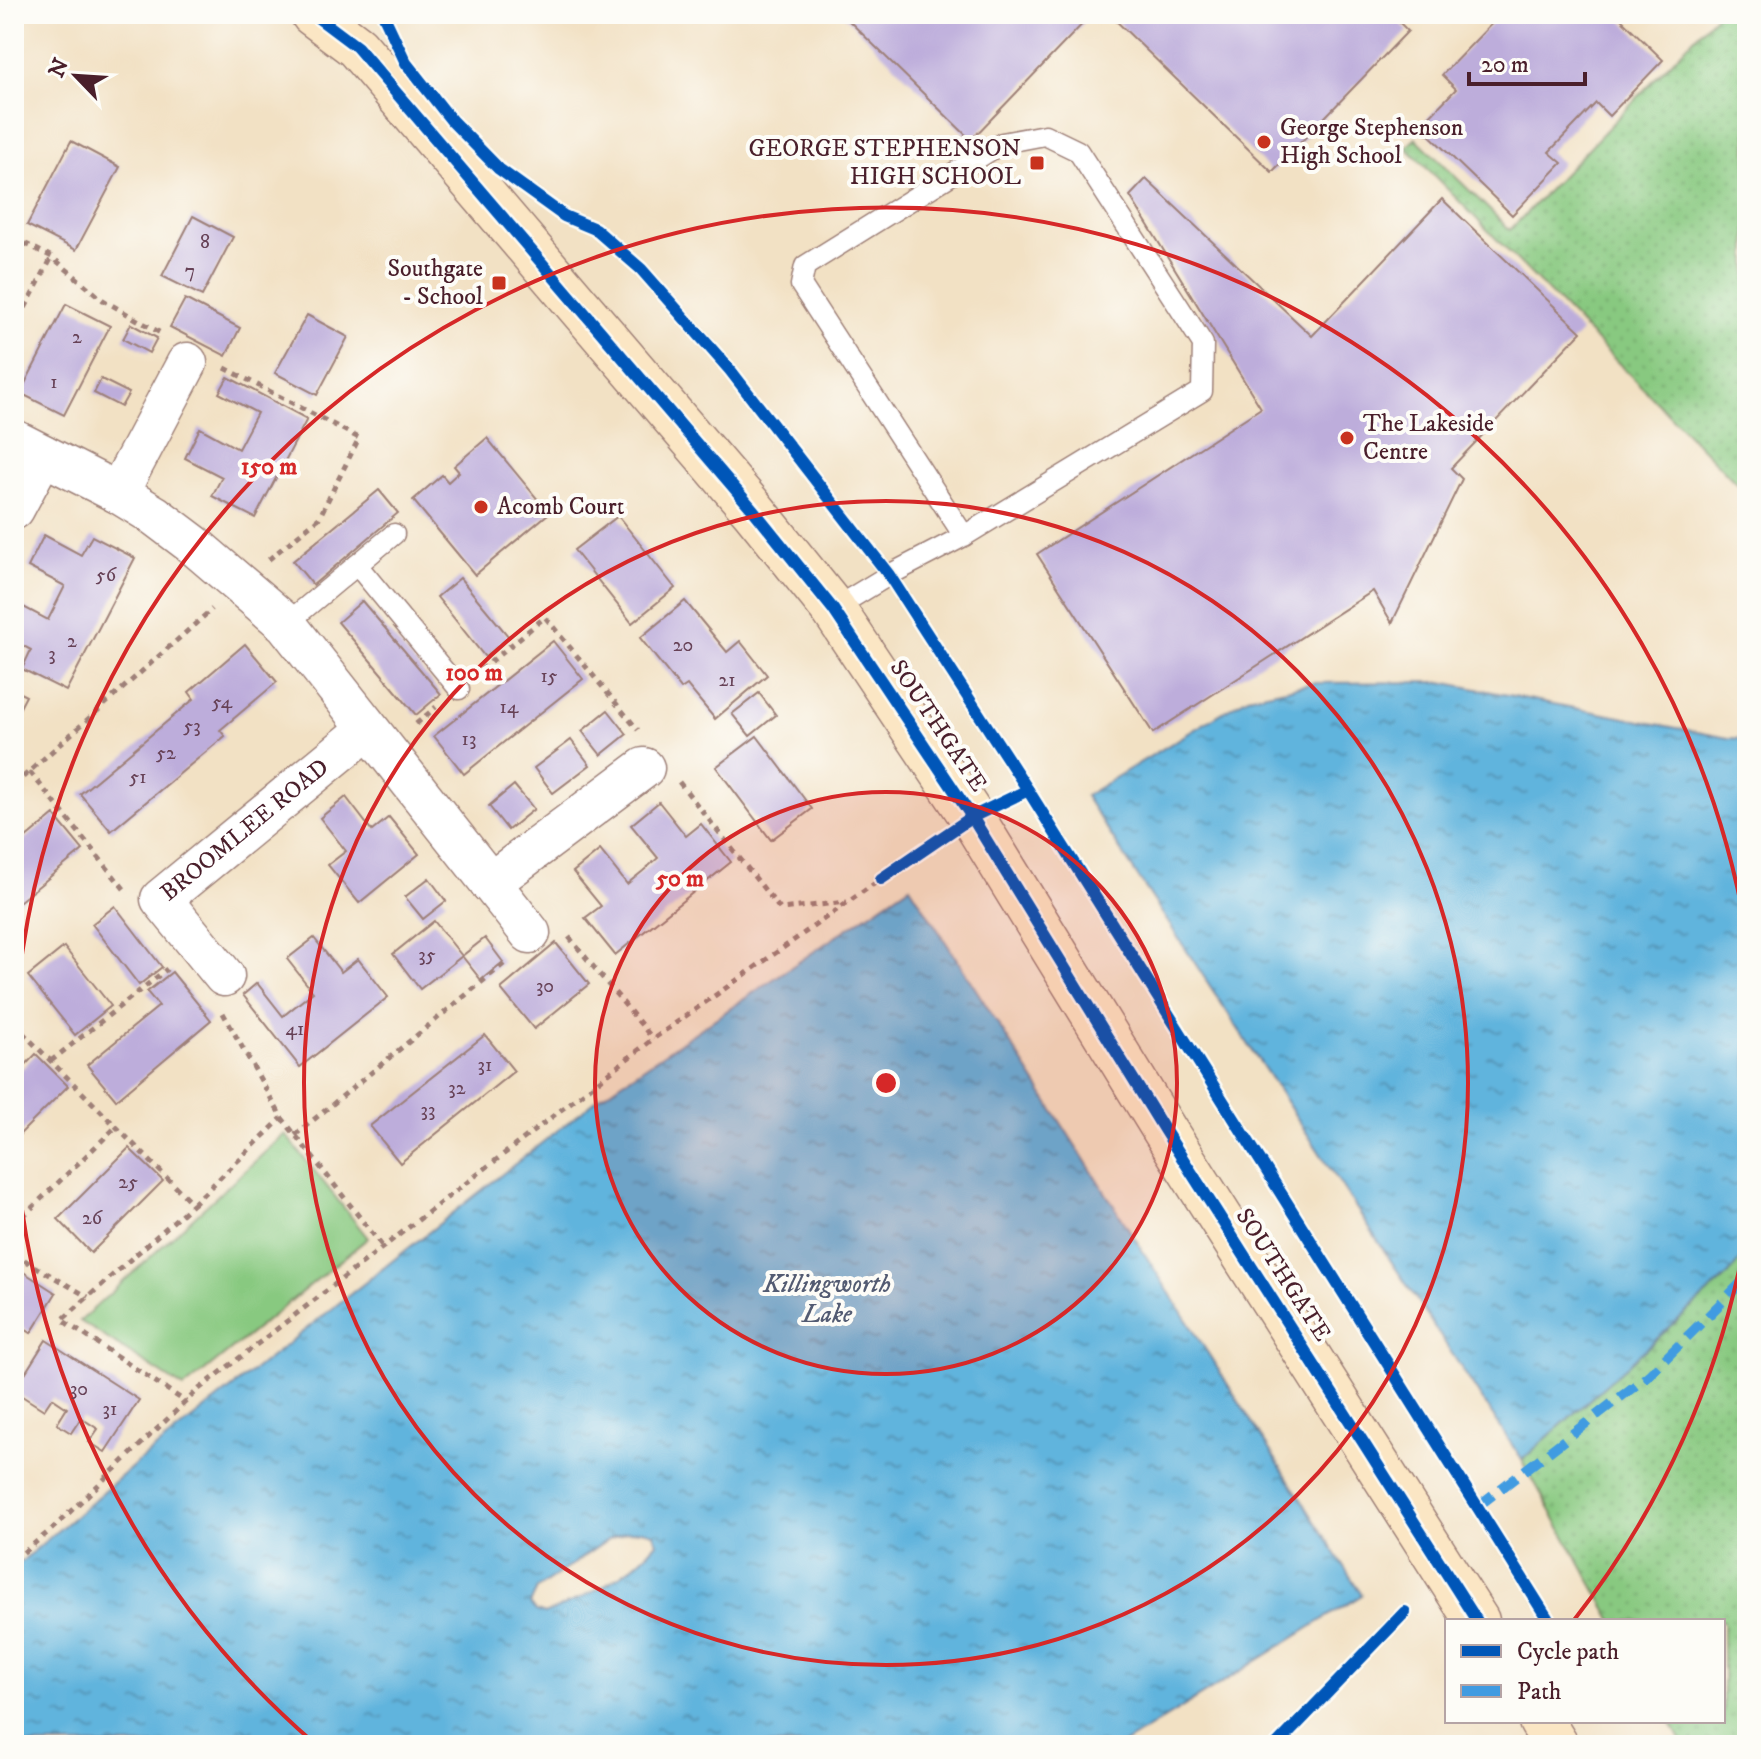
<svg xmlns="http://www.w3.org/2000/svg" width="1761" height="1759" font-family="'IM FELL DW Pica',serif">
	<defs>
		<pattern id="park-dots" width="8" height="8" patternUnits="userSpaceOnUse" patternTransform="scale(2)"><rect width="8" height="8" fill="#88c980"/><path d="M2 2h.1M6 6h.1" fill="none" stroke="#77ac6f" stroke-width="1.8" stroke-linecap="round"/></pattern>
		<pattern id="water-ripples" width="26" height="14" patternUnits="userSpaceOnUse" patternTransform="scale(2)"><rect width="26" height="14" fill="#61b4dd"/><path d="M2 4q2-2 4 0t4 0M15 11q2-2 4 0t4 0" fill="none" stroke="#5292b3"/></pattern>
	</defs>
	<rect width="100%" height="100%" fill="#fdfcf7"/>
	<filter id="ink" filterUnits="userSpaceOnUse"><feTurbulence type="fractalNoise" baseFrequency=".0125" numOctaves="2"/><feDisplacementMap in="SourceGraphic" scale="16" xChannelSelector="R" yChannelSelector="G"/><feConvolveMatrix kernelMatrix="1 2 1 2 8 2 1 2 1" color-interpolation-filters="sRGB"/></filter>
	<filter id="wash" filterUnits="userSpaceOnUse"><feTurbulence type="fractalNoise" baseFrequency=".006" numOctaves="4" result="noise"/><feDisplacementMap in="SourceGraphic" scale="32" xChannelSelector="R" yChannelSelector="G"/><feGaussianBlur stdDeviation="1.8" result="paint"/><feColorMatrix in="noise" values="0 0 0 0 0 0 0 0 0 0 0 0 0 0 0 0 0 1.4 0 .05"/><feComposite in="paint" operator="in"/></filter>
	<g filter="url(#wash)">
		<rect width="100%" height="100%" fill="#f2e1c4"/>
		<path fill="#88c980" stroke="#697456" stroke-width="2" d="M 285,1134 L 368,1238 L 184,1388 L 80,1321 Z"/>
		<g fill="url(#park-dots)" stroke="#697456" stroke-width="2">
			<path d="M 1717,14 L 1747,14 L 1747,494 L 1406,147 L 1416,138 L 1510,230 Z"/>
			<path d="M 1747,1251 L 1747,1745 L 1683,1745 L 1670,1721 L 1723,1721 L 1723,1621 L 1613,1621 L 1522,1460 L 1729,1274 Z"/>
		</g>
		<g fill="url(#water-ripples)" stroke="#566a84" stroke-width="2" fill-rule="evenodd">
			<path d="M 1441,682 L 1728,738 L 1747,739 L 1747,1251 L 1729,1274 L 1522,1460 L 1085,796 L 1248,697 L 1314,683 Z"/>
			<path d="M 910,886 L 1362,1595 L 1122,1745 L 14,1745 L 14,1568 L 138,1462 L 596,1100 ZM 642,1530 L 654,1533 L 657,1543 C 626,1579 588,1595 545,1614 L 536,1611 L 530,1604 L 537,1589 L 609,1539 L 626,1532 Z"/>
		</g>
		<g id="blocks">
			<g fill="#bdaddb">
				<path d="M 842,14 L 1092,14 L 971,140 Z"/>
				<path d="M 1109,14 L 1219,14 L 1223,17 L 1226,14 L 1391,14 L 1408,31 L 1272,172 Z"/>
				<path d="M 1501,14 L 1616,14 L 1663,60 L 1609,116 L 1596,103 L 1549,152 L 1562,163 L 1512,215 L 1420,126 L 1456,89 L 1442,75 Z"/>
				<path d="M 71,141 L 120,167 L 76,250 L 27,225 Z"/>
				<path d="M 1146,179 L 1312,336 L 1442,199 L 1581,332 L 1451,468 L 1462,479 L 1392,623 L 1373,591 L 1153,733 L 1037,554 L 1261,408 L 1130,196 Z"/>
				<path d="M 193,216 L 233,237 L 202,296 L 162,276 Z"/>
				<path d="M 185,299 L 240,328 L 226,356 L 170,327 Z"/>
				<path d="M 66,304 L 110,326 L 64,415 L 20,393 Z"/>
				<path d="M 307,315 L 348,337 L 317,395 L 275,373 Z"/>
				<path d="M 131,324 L 157,338 L 149,353 L 123,339 Z"/>
				<path d="M 228,377 L 307,419 L 255,518 L 212,496 L 222,477 L 185,458 L 200,428 L 238,449 L 257,413 L 219,393 Z"/>
				<path d="M 101,379 L 129,393 L 121,407 L 94,393 Z"/>
				<path d="M 487,438 L 549,513 L 475,575 L 413,500 L 442,475 L 448,482 L 459,472 L 454,466 Z"/>
				<path d="M 379,490 L 398,513 L 313,585 L 293,561 Z"/>
				<path d="M 618,516 L 675,588 L 632,623 L 574,550 Z"/>
				<path d="M 44,535 L 81,555 L 92,536 L 135,558 L 66,691 L 22,669 L 31,650 L 14,641 L 14,602 L 48,620 L 65,586 L 28,567 Z"/>
				<path d="M 460,578 L 509,637 L 485,657 L 437,597 Z"/>
				<path d="M 362,601 L 441,694 L 416,715 L 338,622 Z"/>
				<path d="M 685,601 L 727,652 L 740,641 L 767,675 L 715,719 L 687,685 L 681,689 L 640,638 Z"/>
				<path d="M 553,641 L 583,679 L 464,774 L 434,736 Z"/>
				<path d="M 245,644 L 277,682 L 220,730 L 225,736 L 111,831 L 80,794 L 194,699 L 189,692 Z"/>
				<path d="M 14,690 L 26,696 L 14,719 Z"/>
				<path d="M 759,693 L 776,715 L 750,736 L 732,714 Z"/>
				<path d="M 608,710 L 627,734 L 601,755 L 582,731 Z"/>
				<path d="M 757,736 L 812,809 L 771,840 L 716,767 Z"/>
				<path d="M 571,740 L 590,765 L 553,793 L 534,768 Z"/>
				<path d="M 514,785 L 534,809 L 508,830 L 489,806 Z"/>
				<path d="M 346,797 L 372,831 L 389,817 L 419,854 L 359,903 L 328,865 L 346,851 L 320,818 Z"/>
				<path d="M 659,802 L 686,836 L 701,824 L 731,862 L 615,955 L 585,918 L 601,906 L 573,872 L 600,850 L 627,884 L 643,871 L 658,858 L 631,825 Z"/>
				<path d="M 54,815 L 83,850 L 14,906 L 14,848 Z"/>
				<path d="M 429,878 L 446,901 L 423,919 L 405,897 Z"/>
				<path d="M 115,906 L 162,967 L 139,985 L 92,924 Z"/>
				<path d="M 434,921 L 462,956 L 420,989 L 393,954 Z"/>
				<path d="M 314,938 L 341,972 L 358,959 L 388,997 L 300,1067 L 243,995 L 257,983 L 283,1016 L 313,992 L 287,959 Z"/>
				<path d="M 485,938 L 503,962 L 481,980 L 462,956 Z"/>
				<path d="M 556,943 L 589,984 L 534,1029 L 501,989 Z"/>
				<path d="M 64,947 L 111,1006 L 75,1035 L 28,976 Z"/>
				<path d="M 172,972 L 211,1020 L 116,1100 L 87,1065 L 159,1006 L 147,992 Z"/>
				<path d="M 485,1035 L 514,1071 L 400,1163 L 370,1126 Z"/>
				<path d="M 36,1054 L 68,1086 L 14,1140 L 14,1077 Z"/>
				<path d="M 129,1148 L 163,1181 L 91,1253 L 58,1219 Z"/>
				<path d="M 14,1266 L 56,1293 L 31,1333 L 14,1322 Z"/>
				<path d="M 46,1340 L 139,1400 L 105,1452 L 89,1442 L 98,1429 L 81,1418 L 71,1433 L 57,1424 L 67,1408 L 52,1398 L 44,1410 L 14,1391 Z"/>
			</g>
		</g>
	</g>
	<g filter="url(#ink)">
		<use href="#blocks" fill-opacity="0" stroke="#9e8078" stroke-width="2"/>
		<g fill="none" stroke-linecap="round" stroke-linejoin="round">
			<g stroke="#9e8078" stroke-width="23">
				<g id="lane">
					<path d="M 357,565 L 459,689"/>
					<path d="M 833,609 L 889,575 L 964,536 L 1202,391 L 1203,344 L 1078,151 L 1045,135 L 1002,143 L 805,266 L 801,285 L 964,536"/>
					<path d="M 286,624 L 394,534"/>
				</g>
			</g>
			<g stroke="#9e8078" stroke-width="43">
				<g id="street">
					<path d="M 14,440 L 118,493 L 154,515 L 195,546 L 286,624 L 530,933"/>
					<path d="M 118,493 L 187,363"/>
					<path d="M 14,509 L 43,455"/>
					<path d="M 490,883 L 644,768"/>
					<path id="s1" d="M 224,976 L 161,899 L 368,729"/>
				</g>
			</g>
			<g stroke="#9e8078" stroke-width="47">
				<g id="secondary">
					<path d="M 313,14 L 357,47 L 754,511 L 833,609 L 972,817 L 1165,1131 L 1477,1621"/>
					<path d="M 1541,1721 L 1556,1745"/>
				</g>
			</g>
			<g stroke="#9e8078" stroke-width="5" stroke-dasharray="6 6" stroke-linecap="butt">
				<path d="M 14,238 L 52,257 L 103,300 L 164,335"/>
				<path d="M 14,329 L 52,257"/>
				<path d="M 225,368 L 359,438 L 319,518 L 268,560"/>
				<path d="M 481,670 L 545,617 L 638,730"/>
				<path d="M 416,724 L 436,707"/>
				<path d="M 30,772 L 125,890"/>
				<path d="M 679,782 L 780,909 L 847,902"/>
				<path d="M 14,785 L 212,609"/>
				<path d="M 569,937 L 653,1039"/>
				<path d="M 223,1013 L 282,1118 L 383,1247"/>
				<path d="M 14,1024 L 193,1204 L 62,1320 L 186,1402"/>
				<path d="M 51,1061 L 167,969"/>
				<path d="M 295,1135 L 505,963"/>
				<path d="M 193,1204 L 282,1118"/>
				<path d="M 14,1225 L 116,1127"/>
				<path d="M 14,1254 L 88,1297"/>
				<path d="M 14,1560 L 52,1529 L 199,1389 L 653,1039 L 881,879"/>
			</g>
			<use href="#lane" stroke="#fff" stroke-width="20"/>
			<use href="#street" stroke="#fff" stroke-width="40"/>
			<use href="#secondary" stroke="#fbe6c4" stroke-width="44"/>
			<path stroke="#409be1" stroke-width="10" stroke-dasharray="20 10" stroke-linecap="butt" d="M 1477,1507 L 1649,1375 L 1747,1277"/>
			<g stroke="#fdfcf7" stroke-width="17">
				<g id="cycleway">
					<path d="M 313,14 L 357,47 L 754,511 L 833,609 L 972,817 L 1165,1131 L 1477,1621"/>
					<path d="M 383,14 L 406,63 L 452,121 L 499,169 L 564,216 L 595,229 L 641,269 L 730,370 L 889,575 L 1028,790 L 1549,1621"/>
					<path d="M 881,879 L 972,817 L 1028,790"/>
					<path d="M 1277,1745 L 1405,1612"/>
				</g>
			</g>
			<use href="#cycleway" stroke="#0057b8" stroke-width="12"/>
		</g>
	</g>
	<circle cx="886" cy="1083" r="291" fill="#d62828" fill-opacity=".12"/>
	<g fill="none" stroke="#d62828" stroke-width="4">
		<circle cx="886" cy="1083" r="291"/>
		<circle cx="886" cy="1083" r="582"/>
		<path d="M1746 1235A873 873 0 0 1 1574 1620M313 1742A873 873 0 0 1 14 1129M14 1037A873 873 0 0 1 1746 931"/>
	</g>
	<g fill="#c8321e" stroke="#fdfcf7" stroke-width="3">
		<circle cx="1264" cy="142" r="8"/>
		<rect x="1029" y="155" width="16" height="16" rx="4"/>
		<rect x="491" y="275" width="16" height="16" rx="4"/>
		<circle cx="1347" cy="438" r="8"/>
		<circle cx="481" cy="507" r="8"/>
	</g>
	<g text-anchor="middle" dominant-baseline="central" stroke-width="8" stroke-linejoin="round" paint-order="stroke">
		<g font-size="20" fill="#674257">
			<text x="205" y="242">8</text>
			<text x="190" y="271">7</text>
			<text x="77" y="337">2</text>
			<text x="54" y="382">1</text>
			<text x="106" y="575">56</text>
			<text x="72" y="641">2</text>
			<text x="683" y="645">20</text>
			<text x="52" y="654">3</text>
			<text x="549" y="676">15</text>
			<text x="727" y="680">21</text>
			<text x="222" y="702">54</text>
			<text x="509" y="707">14</text>
			<text x="192" y="726">53</text>
			<text x="469" y="739">13</text>
			<text x="166" y="753">52</text>
			<text x="138" y="777">51</text>
			<text x="427" y="955">35</text>
			<text x="545" y="986">30</text>
			<text x="295" y="1029">41</text>
			<text x="485" y="1065">31</text>
			<text x="457" y="1088">32</text>
			<text x="428" y="1110">33</text>
			<text x="128" y="1182">25</text>
			<text x="92" y="1218">26</text>
			<text x="79" y="1389">30</text>
			<text x="110" y="1409">31</text>
		</g>
		<g font-size="24" fill="#4a1f2b" stroke="#fdfcf7" text-anchor="start">
			<text x="1280" y="128">George Stephenson<tspan x="1280" dy="28">High School</tspan></text>
			<text x="1021" y="149" text-anchor="end">GEORGE STEPHENSON<tspan x="1021" dy="28">HIGH SCHOOL</tspan></text>
			<text x="483" y="269" text-anchor="end">Southgate<tspan x="483" dy="28">- School</tspan></text>
			<text x="1363" y="424">The Lakeside<tspan x="1363" dy="28">Centre</tspan></text>
			<text x="497" y="507">Acomb Court</text>
		</g>
		<g font-size="24" fill="#4a1f2b" stroke="#fdfcf7">
			<text transform="translate(938 726) rotate(56)">SOUTHGATE</text>
			<text stroke="none"><textPath href="#s1" startOffset="208">BROOMLEE ROAD</textPath></text>
			<text transform="translate(1283 1275) rotate(57)">SOUTHGATE</text>
		</g>
		<g font-size="26" font-style="italic" fill="#535b72" stroke="#fdfcf7">
			<text x="827" y="1284">Killingworth<tspan x="827" dy="30">Lake</tspan></text>
		</g>
	</g>
	<circle cx="886" cy="1083" r="12" fill="#d62828" stroke="#fdfcf7" stroke-width="4"/>
	<g font-size="24" text-anchor="middle" font-weight="bold" fill="#d62828" stroke="#fdfcf7" stroke-width="8" stroke-linejoin="round" paint-order="stroke">
		<text x="269" y="474">150 m</text>
		<text x="474" y="680">100 m</text>
		<text x="680" y="886">50 m</text>
	</g>
	<rect width="1761" height="1759" fill="none" stroke="#fdfcf7" stroke-width="48"/>
	<rect x="1445" y="1619" width="280" height="104" fill="#fdfcf7" stroke="#b5a4a5" stroke-width="2"/>
	<rect x="1461" y="1645" width="40" height="12" fill="#0057b8" stroke="#b5a4a5" stroke-width="2"/>
	<text x="1517" y="1659" font-size="24" fill="#4a1f2b">Cycle path</text>
	<rect x="1461" y="1685" width="40" height="12" fill="#409be1" stroke="#b5a4a5" stroke-width="2"/>
	<text x="1517" y="1699" font-size="24" fill="#4a1f2b">Path</text>
	<g transform="translate(76 76) rotate(295)" stroke="#fdfcf7" stroke-width="6" paint-order="stroke">
	<path d="M0-6L14 30L0 20L-14 30Z" fill="#4a1f2b"/>
	<text y="-12" font-size="22" font-weight="bold" text-anchor="middle" fill="#4a1f2b">N</text>
	</g>
	<path d="M1469 72v12h116v-12" fill="none" stroke="#4a1f2b" stroke-width="4"/>
	<text x="1481" y="72" font-size="24" fill="#4a1f2b" stroke="#fdfcf7" stroke-width="6" paint-order="stroke">20 m</text>
</svg>
